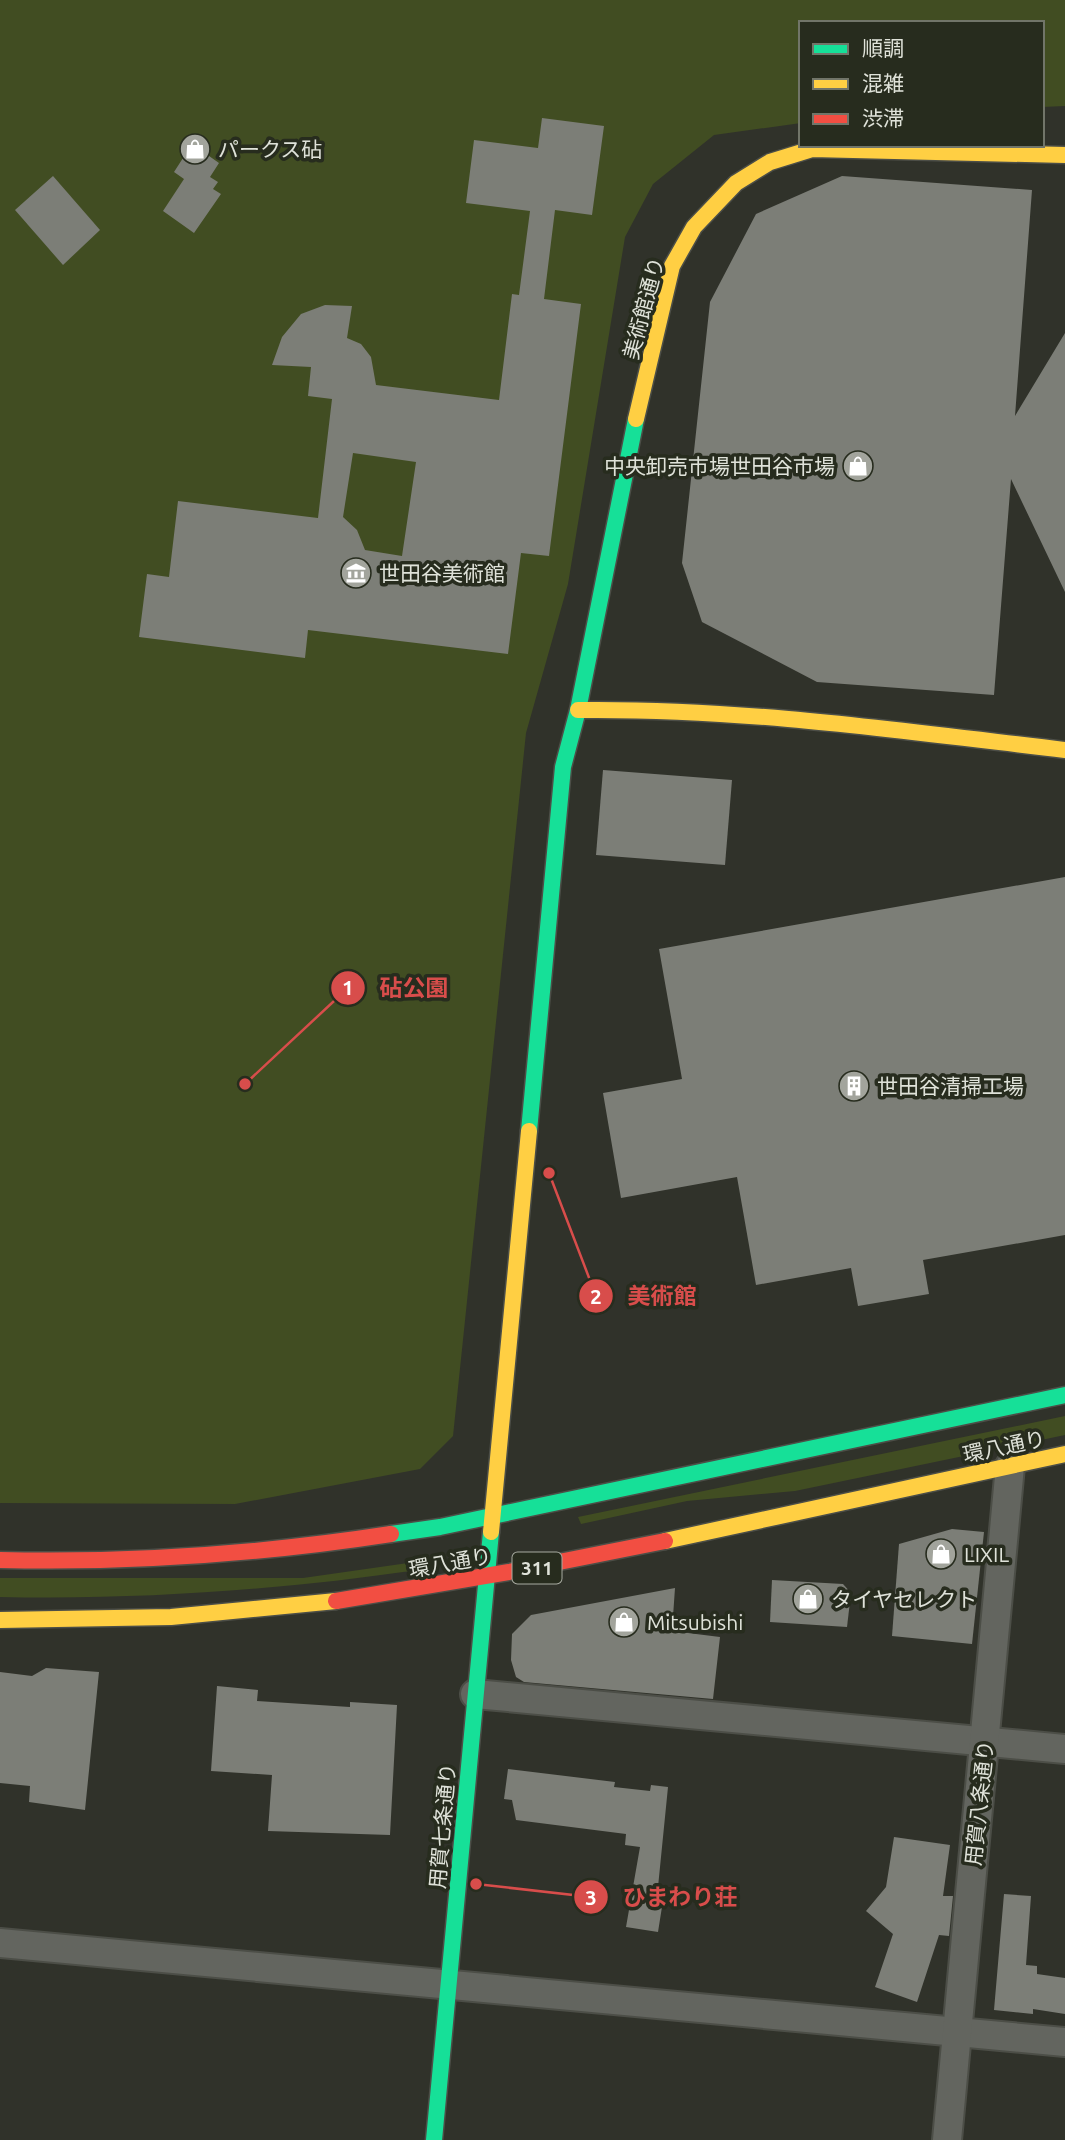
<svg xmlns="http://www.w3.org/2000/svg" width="1065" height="2140" font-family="Ubuntu,'Noto Sans JP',sans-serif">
	<rect width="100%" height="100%" fill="#30322a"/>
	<g fill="#414d22">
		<path d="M 0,0 L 1065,0 L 1065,106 L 1042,107 L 1042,23 L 801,23 L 801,123 L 714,135 L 653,184 L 625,237 L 568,584 L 526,733 L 453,1436 L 420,1469 L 235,1504 L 0,1503 Z"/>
		<path d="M 1065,1416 L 1065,1435 L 795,1491 L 687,1501 L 581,1524 L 578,1517 Z"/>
		<path d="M 415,1562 L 418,1570 C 279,1590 141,1600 0,1597 L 0,1578 L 303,1578 Z"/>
	</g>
	<g fill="#7c7e77" fill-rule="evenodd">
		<path d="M 542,118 L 604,126 L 592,215 L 555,210 L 544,299 L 581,304 L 549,556 L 521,553 L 508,654 L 308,630 L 305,658 L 139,637 L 147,574 L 169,577 L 178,501 L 318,518 L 332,399 L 308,396 L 311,367 L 272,365 L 282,337 L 301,314 L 325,305 L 352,306 L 347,338 L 361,344 L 371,357 L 376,385 L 499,400 L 512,294 L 519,295 L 530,211 L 466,203 L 474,140 L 538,148 ZM 353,453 L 416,462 L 402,556 L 365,550 L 357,530 L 343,517 Z"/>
		<path d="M 192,144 L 219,163 L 210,177 L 218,182 L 213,189 L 221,194 L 194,233 L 163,211 L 184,179 L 174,172 Z"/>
		<path d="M 53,176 L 100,230 L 63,265 L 15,210 Z"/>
		<path d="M 842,176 L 1032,190 L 1015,416 L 1065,333 L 1065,592 L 1011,479 L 994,695 L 817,682 L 702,622 L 682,563 L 710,302 L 756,214 Z"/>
		<path d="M 603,770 L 732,780 L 725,865 L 596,855 Z"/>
		<path d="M 1065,877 L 1065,1235 L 923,1260 L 929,1294 L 858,1306 L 851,1268 L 756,1285 L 737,1177 L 621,1198 L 603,1093 L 682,1079 L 659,949 Z"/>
		<path d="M 952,1529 L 984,1532 L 972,1644 L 892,1636 L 899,1544 Z"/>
		<path d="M 772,1580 L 843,1584 L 851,1593 L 847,1627 L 770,1622 Z"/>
		<path d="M 675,1588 L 672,1631 L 720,1637 L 713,1699 L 524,1682 L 516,1677 L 511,1660 L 512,1634 L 531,1615 Z"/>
		<path d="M 46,1668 L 99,1672 L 85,1810 L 29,1802 L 30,1786 L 0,1783 L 0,1672 L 32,1676 Z"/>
		<path d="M 217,1686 L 258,1690 L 257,1701 L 350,1707 L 350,1702 L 397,1705 L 390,1835 L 268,1831 L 272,1775 L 211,1771 Z"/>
		<path d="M 508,1769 L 615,1782 L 614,1787 L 650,1791 L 651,1785 L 668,1787 L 658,1887 L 665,1888 L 658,1932 L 626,1927 L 640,1847 L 625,1845 L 626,1834 L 516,1820 L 512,1800 L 504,1799 Z"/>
		<path d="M 894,1837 L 950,1845 L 943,1896 L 953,1896 L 949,1936 L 939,1935 L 917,2002 L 875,1987 L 893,1934 L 866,1911 L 886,1887 Z"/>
		<path d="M 1004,1894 L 1031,1896 L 1026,1965 L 1037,1966 L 1037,1974 L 1065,1978 L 1065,2014 L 1033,2009 L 1033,2014 L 994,2010 Z"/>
	</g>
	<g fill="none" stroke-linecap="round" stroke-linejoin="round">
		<g stroke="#4c4e47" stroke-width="32">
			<g id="street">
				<path d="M 475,1694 L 1065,1749"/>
				<path d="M 0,1943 L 1065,2042"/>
				<path d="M 947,2140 L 1010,1466"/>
			</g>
		</g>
		<g stroke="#4c4e47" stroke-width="19">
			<g id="fast">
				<path d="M 529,1131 L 563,767 L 578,710 L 636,419"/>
				<path d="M 391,1534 L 440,1527 L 1065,1395"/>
				<path d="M 434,2140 L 491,1532"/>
			</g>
		</g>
		<g stroke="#4c4e47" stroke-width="19">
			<g id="slow">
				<path d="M 636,419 L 672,266 L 694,227 L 736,183 L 770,162 L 812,149 L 1065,155"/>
				<path d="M 578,710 C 742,708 903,731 1065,750"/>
				<path d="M 491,1532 L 529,1131"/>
				<path d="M 665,1541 L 1065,1454"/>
				<path d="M 0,1620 L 171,1617 L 336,1601"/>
			</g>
		</g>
		<g stroke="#4c4e47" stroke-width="19">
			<g id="jam">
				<path d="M 0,1560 C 131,1563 261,1554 391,1534"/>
				<path d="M 336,1601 L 509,1572 L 665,1541"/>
			</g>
		</g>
		<use href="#street" stroke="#63655f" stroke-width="28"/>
		<use href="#fast" stroke="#16e098" stroke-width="16"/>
		<use href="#slow" stroke="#ffcf43" stroke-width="16"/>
		<use href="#jam" stroke="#f24e42" stroke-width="16"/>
	</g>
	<defs>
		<g id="shop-disc" transform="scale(1.575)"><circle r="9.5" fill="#a2a49c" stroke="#272c1e"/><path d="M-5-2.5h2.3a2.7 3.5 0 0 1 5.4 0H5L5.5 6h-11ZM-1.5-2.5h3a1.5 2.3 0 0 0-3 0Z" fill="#fff"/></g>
		<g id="museum-disc" transform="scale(1.575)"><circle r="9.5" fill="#a2a49c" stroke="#272c1e"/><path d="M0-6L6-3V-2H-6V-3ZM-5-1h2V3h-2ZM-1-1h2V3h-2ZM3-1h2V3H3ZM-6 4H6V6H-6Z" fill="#fff"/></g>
		<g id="building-disc" transform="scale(1.575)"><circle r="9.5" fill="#a2a49c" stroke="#272c1e"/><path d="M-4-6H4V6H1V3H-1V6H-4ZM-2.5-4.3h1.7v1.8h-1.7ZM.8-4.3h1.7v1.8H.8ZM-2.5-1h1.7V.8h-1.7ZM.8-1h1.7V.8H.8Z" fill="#fff"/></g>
	</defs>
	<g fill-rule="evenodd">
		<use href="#shop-disc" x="195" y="149"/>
		<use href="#shop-disc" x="858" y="466"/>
		<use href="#museum-disc" x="356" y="573"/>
		<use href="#building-disc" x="854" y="1086"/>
		<use href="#shop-disc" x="941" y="1554"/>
		<use href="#shop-disc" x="808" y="1599"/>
		<use href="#shop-disc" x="624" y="1622"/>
	</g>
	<g text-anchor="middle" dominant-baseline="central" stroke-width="7" stroke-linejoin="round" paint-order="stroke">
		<rect fill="#272c1e" stroke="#a8aba1" stroke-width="2" x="512.5" y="1552.5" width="49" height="31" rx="5"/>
		<g font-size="19" font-weight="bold" fill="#dfe2d9">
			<text x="537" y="1568">311</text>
		</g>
		<g font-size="21" fill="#dfe2d9" stroke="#272c1e" text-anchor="start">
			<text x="218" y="149">パークス砧</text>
			<text x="835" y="466" text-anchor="end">中央卸売市場世田谷市場</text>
			<text x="379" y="573">世田谷美術館</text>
			<text x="877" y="1086">世田谷清掃工場</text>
			<text x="964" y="1554">LIXIL</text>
			<text x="831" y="1599">タイヤセレクト</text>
			<text x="647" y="1622">Mitsubishi</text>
		</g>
		<g font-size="21" fill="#dfe2d9" stroke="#272c1e">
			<text transform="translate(643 308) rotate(-75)">美術館通り</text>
			<text transform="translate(1004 1446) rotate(-12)">環八通り</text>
			<text transform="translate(450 1562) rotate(-10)">環八通り</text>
			<text transform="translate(979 1803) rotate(-84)">用賀八条通り</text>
			<text transform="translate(442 1826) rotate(-85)">用賀七条通り</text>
		</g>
	</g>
	<path fill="none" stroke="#d84d4b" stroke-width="2.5" d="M245 1084L348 988M549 1173L596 1296M476 1884L591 1897"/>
	<g fill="#d84d4b" stroke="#272c1e" stroke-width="2.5">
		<circle cx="245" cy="1084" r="7"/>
		<circle cx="549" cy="1173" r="7"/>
		<circle cx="476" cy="1884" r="7"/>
		<circle cx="348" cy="988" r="18"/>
		<circle cx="596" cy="1296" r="18"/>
		<circle cx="591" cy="1897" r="18"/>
	</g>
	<g font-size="21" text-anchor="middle" font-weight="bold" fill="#fff">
		<text x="348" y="995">1</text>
		<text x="596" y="1304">2</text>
		<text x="591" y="1905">3</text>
	</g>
	<g font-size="23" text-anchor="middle" font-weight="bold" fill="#d84d4b" stroke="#272c1e" stroke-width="7" stroke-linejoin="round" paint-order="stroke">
		<text x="414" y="996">砧公園</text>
		<text x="662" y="1304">美術館</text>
		<text x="680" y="1905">ひまわり荘</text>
	</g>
	<rect x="799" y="21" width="245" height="126" fill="#272c1e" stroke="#717569" stroke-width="2"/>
	<rect x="813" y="44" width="35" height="10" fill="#16e098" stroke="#717569" stroke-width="2"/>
	<text x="862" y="56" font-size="21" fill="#dfe2d9">順調</text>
	<rect x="813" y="79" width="35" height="10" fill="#ffcf43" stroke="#717569" stroke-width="2"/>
	<text x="862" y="91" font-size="21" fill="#dfe2d9">混雑</text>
	<rect x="813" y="114" width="35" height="10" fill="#f24e42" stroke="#717569" stroke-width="2"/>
	<text x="862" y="126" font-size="21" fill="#dfe2d9">渋滞</text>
</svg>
